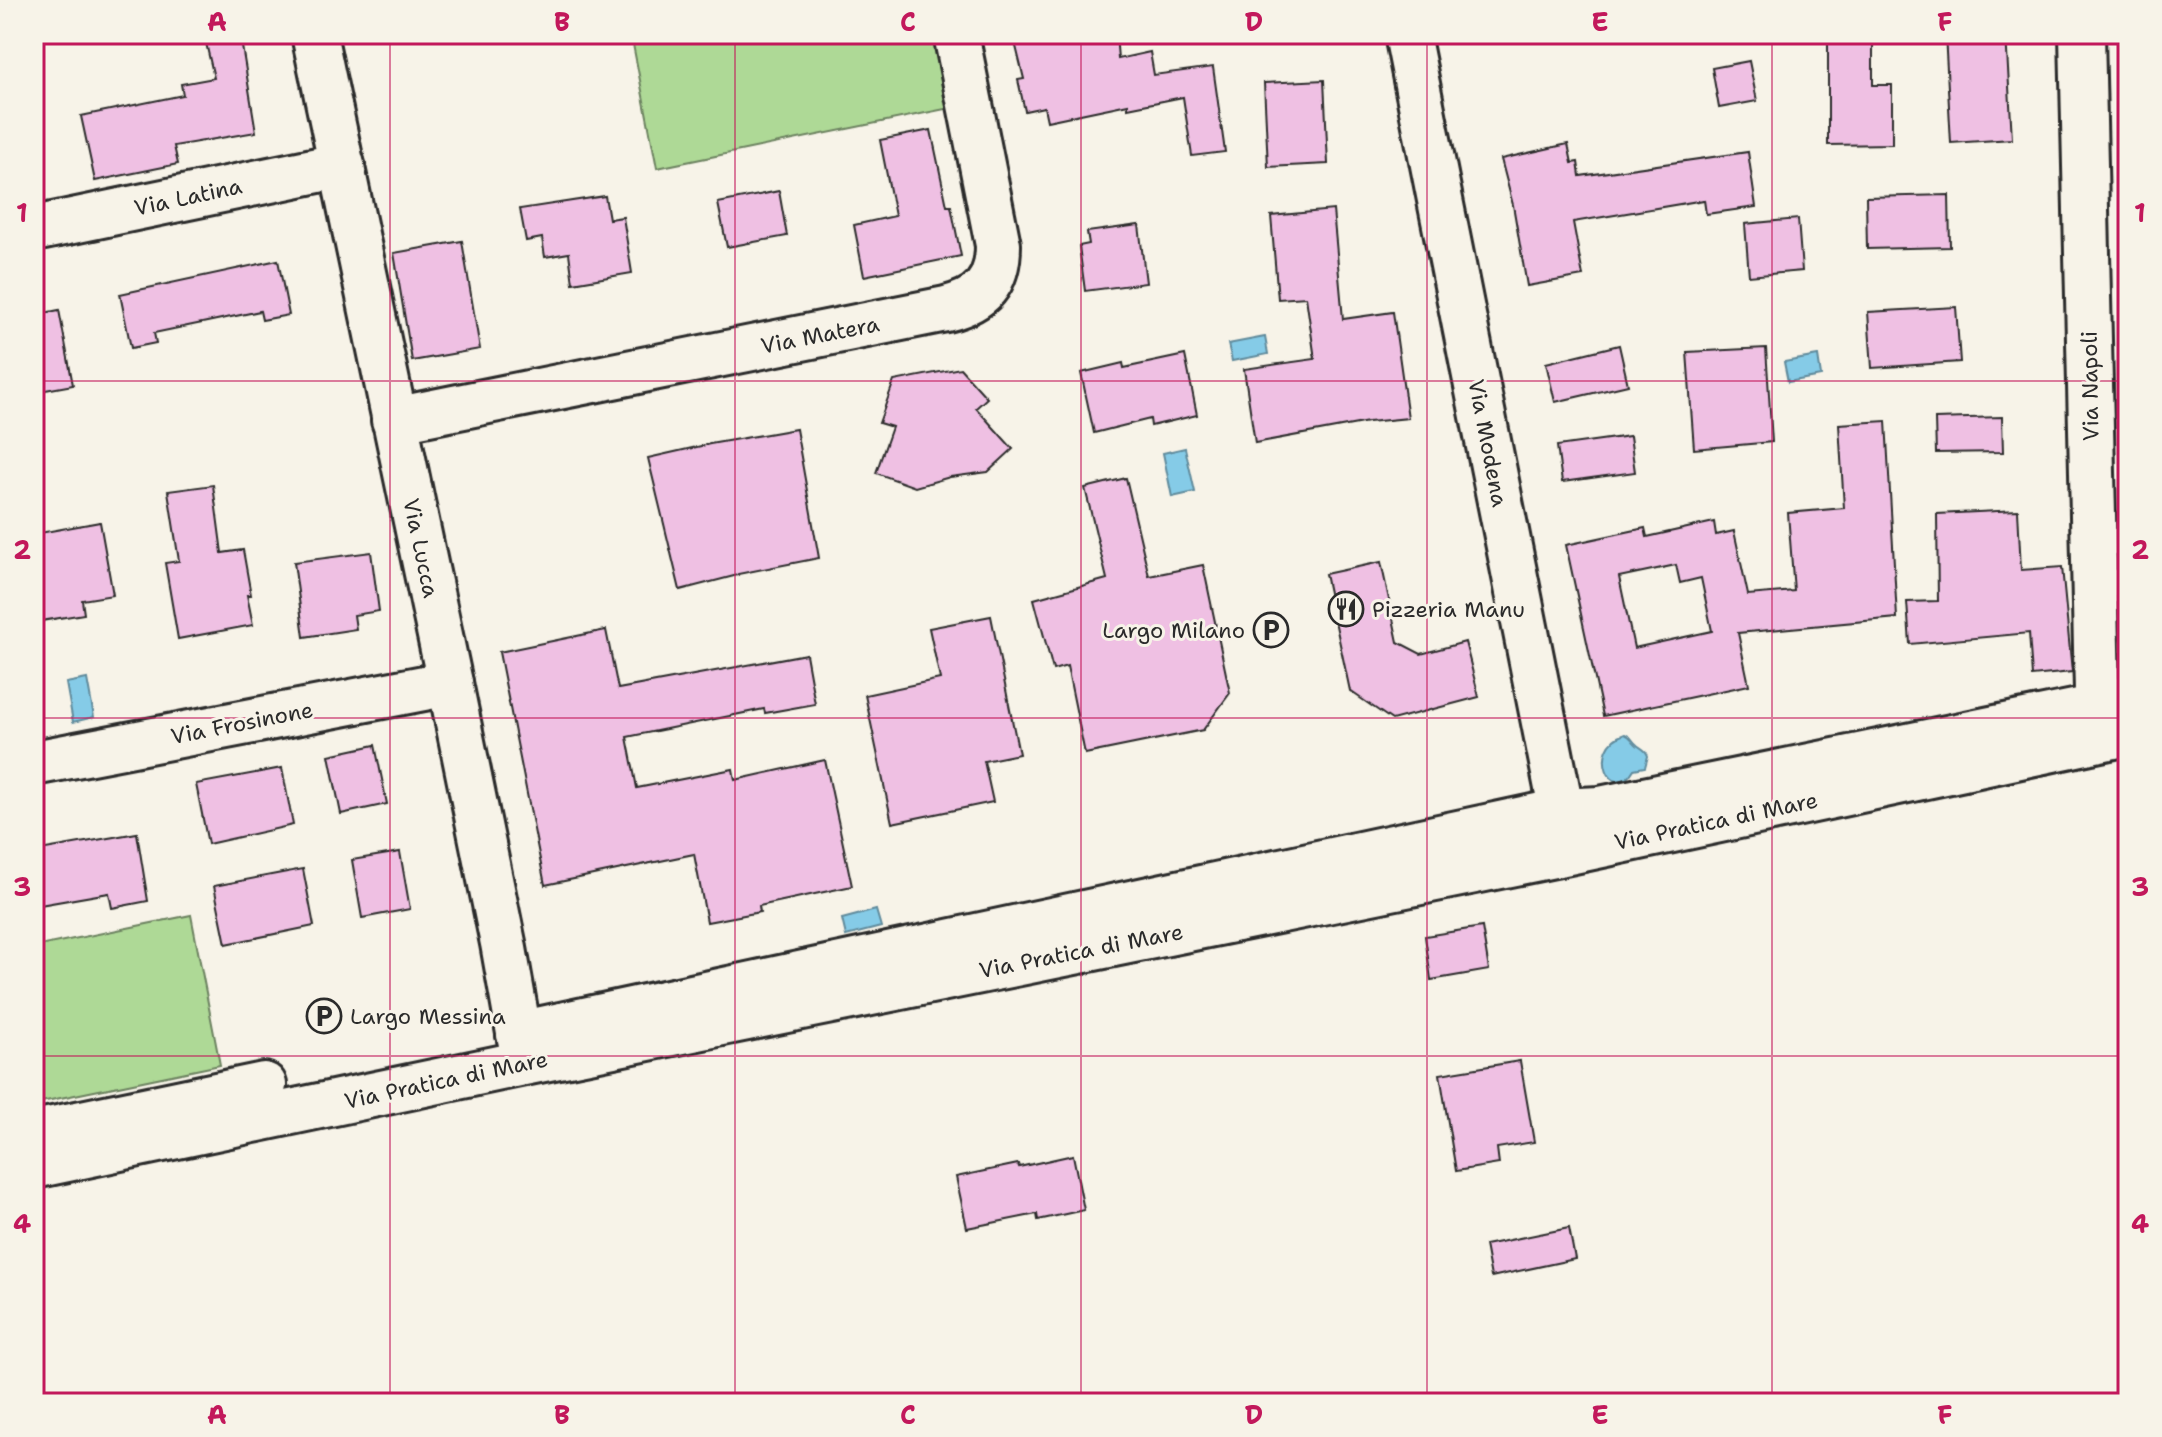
<svg xmlns="http://www.w3.org/2000/svg" width="2162" height="1437" font-family="'Shantell Sans',sans-serif">
	<rect width="100%" height="100%" fill="#f7f3e8"/>
	<filter id="ink" filterUnits="userSpaceOnUse"><feTurbulence type="fractalNoise" baseFrequency=".0125" numOctaves="2"/><feDisplacementMap in="SourceGraphic" scale="16" xChannelSelector="R" yChannelSelector="G"/><feConvolveMatrix kernelMatrix="1 2 1 2 8 2 1 2 1" color-interpolation-filters="sRGB"/></filter>
	<g filter="url(#ink)">
		<g fill="#aed996" stroke="#6c8260" stroke-width="2">
			<path d="M 631,34 L 935,34 L 950,108 L 657,168 Z"/>
			<path d="M 2128,567 L 2128,672 L 2116,673 L 2103,571 Z"/>
			<path d="M 191,915 L 220,1065 L 41,1102 L 34,1069 L 34,947 Z"/>
		</g>
		<g fill="#85cbe7" stroke="#618b9c" stroke-width="2">
			<path d="M 1265,337 L 1268,354 L 1232,361 L 1228,344 Z"/>
			<path d="M 1818,356 L 1821,376 L 1788,382 L 1784,362 Z"/>
			<path d="M 1185,448 L 1195,492 L 1172,497 L 1163,453 Z"/>
			<path d="M 87,679 L 94,717 L 73,722 L 66,683 Z"/>
			<path d="M 1625,734 C 1632,737 1631,739 1635,743 C 1640,749 1646,748 1648,756 L 1645,767 L 1634,769 C 1612,807 1586,746 1625,734 Z"/>
			<path d="M 876,910 L 881,927 L 846,936 L 842,919 Z"/>
		</g>
		<g fill="#efc0e3" stroke="#2b2b2b" stroke-width="2" fill-rule="evenodd">
			<path d="M 204,34 L 240,34 L 256,132 L 174,146 L 178,164 L 95,181 L 81,116 L 183,95 L 181,84 L 214,78 Z"/>
			<path d="M 1013,34 L 1116,34 L 1118,59 L 1150,52 L 1154,75 L 1213,67 L 1225,152 L 1192,156 L 1183,97 L 1128,108 L 1128,104 L 1047,121 L 1044,107 L 1025,111 L 1018,80 L 1024,79 Z"/>
			<path d="M 1828,34 L 1873,34 L 1873,85 L 1892,85 L 1892,144 L 1828,145 Z"/>
			<path d="M 1945,34 L 2006,34 L 2012,139 L 1951,143 Z"/>
			<path d="M 1749,61 L 1757,101 L 1719,108 L 1712,68 Z"/>
			<path d="M 1324,80 L 1328,164 L 1268,167 L 1264,83 Z"/>
			<path d="M 931,130 L 947,206 L 951,206 L 961,256 L 864,276 L 854,225 L 895,216 L 880,140 Z"/>
			<path d="M 1568,144 L 1572,163 L 1578,162 L 1580,176 L 1748,152 L 1756,207 L 1706,214 L 1704,200 L 1573,222 L 1583,276 L 1527,286 L 1513,205 L 1501,159 Z"/>
			<path d="M 779,191 L 787,236 L 727,247 L 718,203 Z"/>
			<path d="M 1949,195 L 1950,247 L 1867,249 L 1866,197 Z"/>
			<path d="M 605,196 L 609,219 L 623,217 L 632,273 L 573,283 L 569,253 L 545,257 L 542,238 L 526,241 L 520,209 Z"/>
			<path d="M 1333,210 L 1343,319 L 1393,312 L 1408,418 L 1368,422 L 1255,443 L 1244,369 L 1315,359 L 1306,297 L 1278,299 L 1271,216 Z"/>
			<path d="M 1798,219 L 1802,271 L 1749,276 L 1745,224 Z"/>
			<path d="M 1139,225 L 1146,283 L 1085,291 L 1079,246 L 1089,244 L 1087,232 Z"/>
			<path d="M 462,241 L 480,349 L 412,361 L 394,253 Z"/>
			<path d="M 278,260 L 289,315 L 262,320 L 260,311 L 154,333 L 156,343 L 131,348 L 120,294 Z"/>
			<path d="M 1956,307 L 1960,362 L 1872,368 L 1868,312 Z"/>
			<path d="M 59,310 L 73,385 L 34,392 L 34,315 Z"/>
			<path d="M 1619,345 L 1628,385 L 1555,402 L 1546,363 Z"/>
			<path d="M 1766,348 L 1772,442 L 1694,449 L 1687,352 Z"/>
			<path d="M 1185,355 L 1197,415 L 1151,426 L 1150,419 L 1094,433 L 1081,373 L 1123,363 L 1124,368 Z"/>
			<path d="M 960,368 L 987,398 L 976,408 L 1013,449 L 988,472 L 950,477 L 915,487 L 876,473 L 892,427 L 879,423 L 894,381 Z"/>
			<path d="M 2002,417 L 2003,452 L 1936,453 L 1935,419 Z"/>
			<path d="M 1886,421 L 1897,618 L 1738,633 L 1749,685 L 1603,716 L 1566,545 L 1645,528 L 1647,537 L 1714,522 L 1716,535 L 1734,531 L 1748,595 L 1794,591 L 1788,513 L 1844,508 L 1839,424 ZM 1676,565 L 1680,583 L 1701,578 L 1712,631 L 1634,648 L 1619,577 Z"/>
			<path d="M 796,429 L 819,558 L 738,574 L 738,575 L 680,590 L 648,458 L 710,444 Z"/>
			<path d="M 1630,436 L 1635,472 L 1562,482 L 1557,446 Z"/>
			<path d="M 1126,478 L 1149,576 L 1203,565 L 1230,693 L 1203,730 L 1085,754 L 1067,666 L 1053,670 L 1034,599 L 1107,579 L 1085,488 Z"/>
			<path d="M 213,485 L 222,553 L 243,550 L 251,595 L 247,595 L 253,625 L 178,639 L 165,563 L 179,561 L 168,491 Z"/>
			<path d="M 2018,510 L 2021,570 L 2062,567 L 2072,672 L 2032,676 L 2029,633 L 1910,644 L 1907,602 L 1938,601 L 1937,514 Z"/>
			<path d="M 100,522 L 113,595 L 82,600 L 84,614 L 41,621 L 34,579 L 34,534 Z"/>
			<path d="M 371,552 L 379,611 L 354,615 L 356,629 L 304,637 L 294,562 Z"/>
			<path d="M 1381,562 L 1398,642 L 1421,654 L 1465,642 L 1479,697 L 1392,720 L 1350,691 L 1325,574 Z"/>
			<path d="M 991,616 L 1019,754 L 984,761 L 993,802 L 892,823 L 865,695 L 940,679 L 929,628 Z"/>
			<path d="M 606,630 L 618,689 L 806,654 L 815,704 L 765,713 L 764,709 L 627,737 L 637,788 L 733,769 L 735,780 L 825,760 L 852,886 L 759,906 L 760,912 L 707,922 L 694,854 L 545,885 L 499,652 Z"/>
			<path d="M 375,745 L 387,804 L 341,814 L 329,755 Z"/>
			<path d="M 282,768 L 293,825 L 208,844 L 196,784 Z"/>
			<path d="M 137,833 L 148,901 L 112,908 L 109,893 L 34,906 L 34,851 Z"/>
			<path d="M 400,852 L 410,909 L 362,918 L 352,860 Z"/>
			<path d="M 303,869 L 314,926 L 226,944 L 214,886 Z"/>
			<path d="M 1482,927 L 1489,970 L 1431,980 L 1425,936 Z"/>
			<path d="M 1520,1061 L 1534,1142 L 1497,1148 L 1499,1164 L 1456,1171 L 1440,1074 Z"/>
			<path d="M 1073,1155 L 1084,1210 L 1038,1220 L 1037,1214 L 967,1228 L 956,1177 L 1018,1164 L 1019,1167 Z"/>
			<path d="M 1569,1228 L 1575,1259 L 1491,1277 L 1485,1245 Z"/>
		</g>
		<g fill="none" stroke-linecap="round" stroke-linejoin="round">
			<g stroke="#2b2b2b" stroke-width="50">
				<g id="minor">
					<path d="M 314,34 L 450,683 L 503,943 L 524,1061"/>
					<path d="M 1407,34 L 1567,838"/>
					<path d="M 2082,34 L 2098,735"/>
					<path d="M 34,229 L 342,165"/>
					<path d="M 394,420 L 946,309 C 982,300 998,283 998,245 L 956,34"/>
					<path d="M 34,763 L 450,683"/>
					<path d="M 519,1034 L 1561,811 L 1600,809 L 2128,701"/>
					<path d="M 34,1133 L 264,1085"/>
					<path d="M 34,1166 L 524,1063 L 1569,852 L 2128,733"/>
				</g>
			</g>
			<use href="#minor" stroke="#f7f3e8" stroke-width="44"/>
		</g>
	</g>
	<path fill="none" stroke="#c2185b" stroke-width="2" stroke-opacity="0.55" d="M 390,34 L 390,1403M 735,34 L 735,1403M 1081,34 L 1081,1403M 1427,34 L 1427,1403M 1772,34 L 1772,1403M 34,381 L 2128,381M 34,718 L 2128,718M 34,1056 L 2128,1056"/>
	<defs>
		<g id="restaurant-ring" transform="scale(1.8)"><circle r="9.5" fill="#f7f3e8" stroke="#2b2b2b" stroke-width="1.5"/><path d="M-5-6h1v4h1v-4h1v4h1v-4h1v5L-1.5 .5V6h-2V.5L-5-1ZM5-6V6H3V1.5H1.5Q1.5-4 5-6Z" fill="#2b2b2b"/></g>
		<g id="parking-ring" transform="scale(1.8)"><circle r="9.5" fill="#f7f3e8" stroke="#2b2b2b" stroke-width="1.5"/><path d="M-3.5-5.5H1a3.5 3.5 0 0 1 0 7H-1V5.5H-3.5ZM-1-3.4V-.6H.8a1.4 1.4 0 0 0 0-2.8Z" fill="#2b2b2b"/></g>
	</defs>
	<g fill-rule="evenodd">
		<use href="#restaurant-ring" x="1346" y="609"/>
		<use href="#parking-ring" x="1271" y="630"/>
		<use href="#parking-ring" x="324" y="1016"/>
	</g>
	<g text-anchor="middle" dominant-baseline="central" stroke-width="6" stroke-linejoin="round" paint-order="stroke">
		<g font-size="22" fill="#2b2b2b" stroke="#f7f3e8">
			<text transform="translate(188 197) rotate(-12)">Via Latina</text>
			<text transform="translate(820 335) rotate(-11)">Via Matera</text>
			<text transform="translate(2090 386) rotate(-91)">Via Napoli</text>
			<text transform="translate(1488 443) rotate(79)">Via Modena</text>
			<text transform="translate(421 548) rotate(78)">Via Lucca</text>
			<text transform="translate(242 723) rotate(-11)">Via Frosinone</text>
			<text transform="translate(1716 821) rotate(-12)">Via Pratica di Mare</text>
			<text transform="translate(1081 951) rotate(-11)">Via Pratica di Mare</text>
			<text transform="translate(446 1080) rotate(-12)">Via Pratica di Mare</text>
		</g>
		<g font-size="22" fill="#2b2b2b" stroke="#f7f3e8" text-anchor="start">
			<text x="1372" y="609">Pizzeria Manu</text>
			<text x="1245" y="630" text-anchor="end">Largo Milano</text>
			<text x="350" y="1016">Largo Messina</text>
		</g>
	</g>
	<rect width="2162" height="1437" fill="none" stroke="#f7f3e8" stroke-width="88"/>
	<rect x="44" y="44" width="2074" height="1349" fill="none" stroke="#c2185b" stroke-width="3"/>
	<g font-size="26" text-anchor="middle" font-weight="bold" fill="#c2185b">
		<text x="217" y="31">A</text>
		<text x="562" y="31">B</text>
		<text x="908" y="31">C</text>
		<text x="1254" y="31">D</text>
		<text x="1600" y="31">E</text>
		<text x="1945" y="31">F</text>
		<text x="22" y="222">1</text>
		<text x="2140" y="222">1</text>
		<text x="22" y="559">2</text>
		<text x="2140" y="559">2</text>
		<text x="22" y="896">3</text>
		<text x="2140" y="896">3</text>
		<text x="22" y="1233">4</text>
		<text x="2140" y="1233">4</text>
		<text x="217" y="1424">A</text>
		<text x="562" y="1424">B</text>
		<text x="908" y="1424">C</text>
		<text x="1254" y="1424">D</text>
		<text x="1600" y="1424">E</text>
		<text x="1945" y="1424">F</text>
	</g>
</svg>
